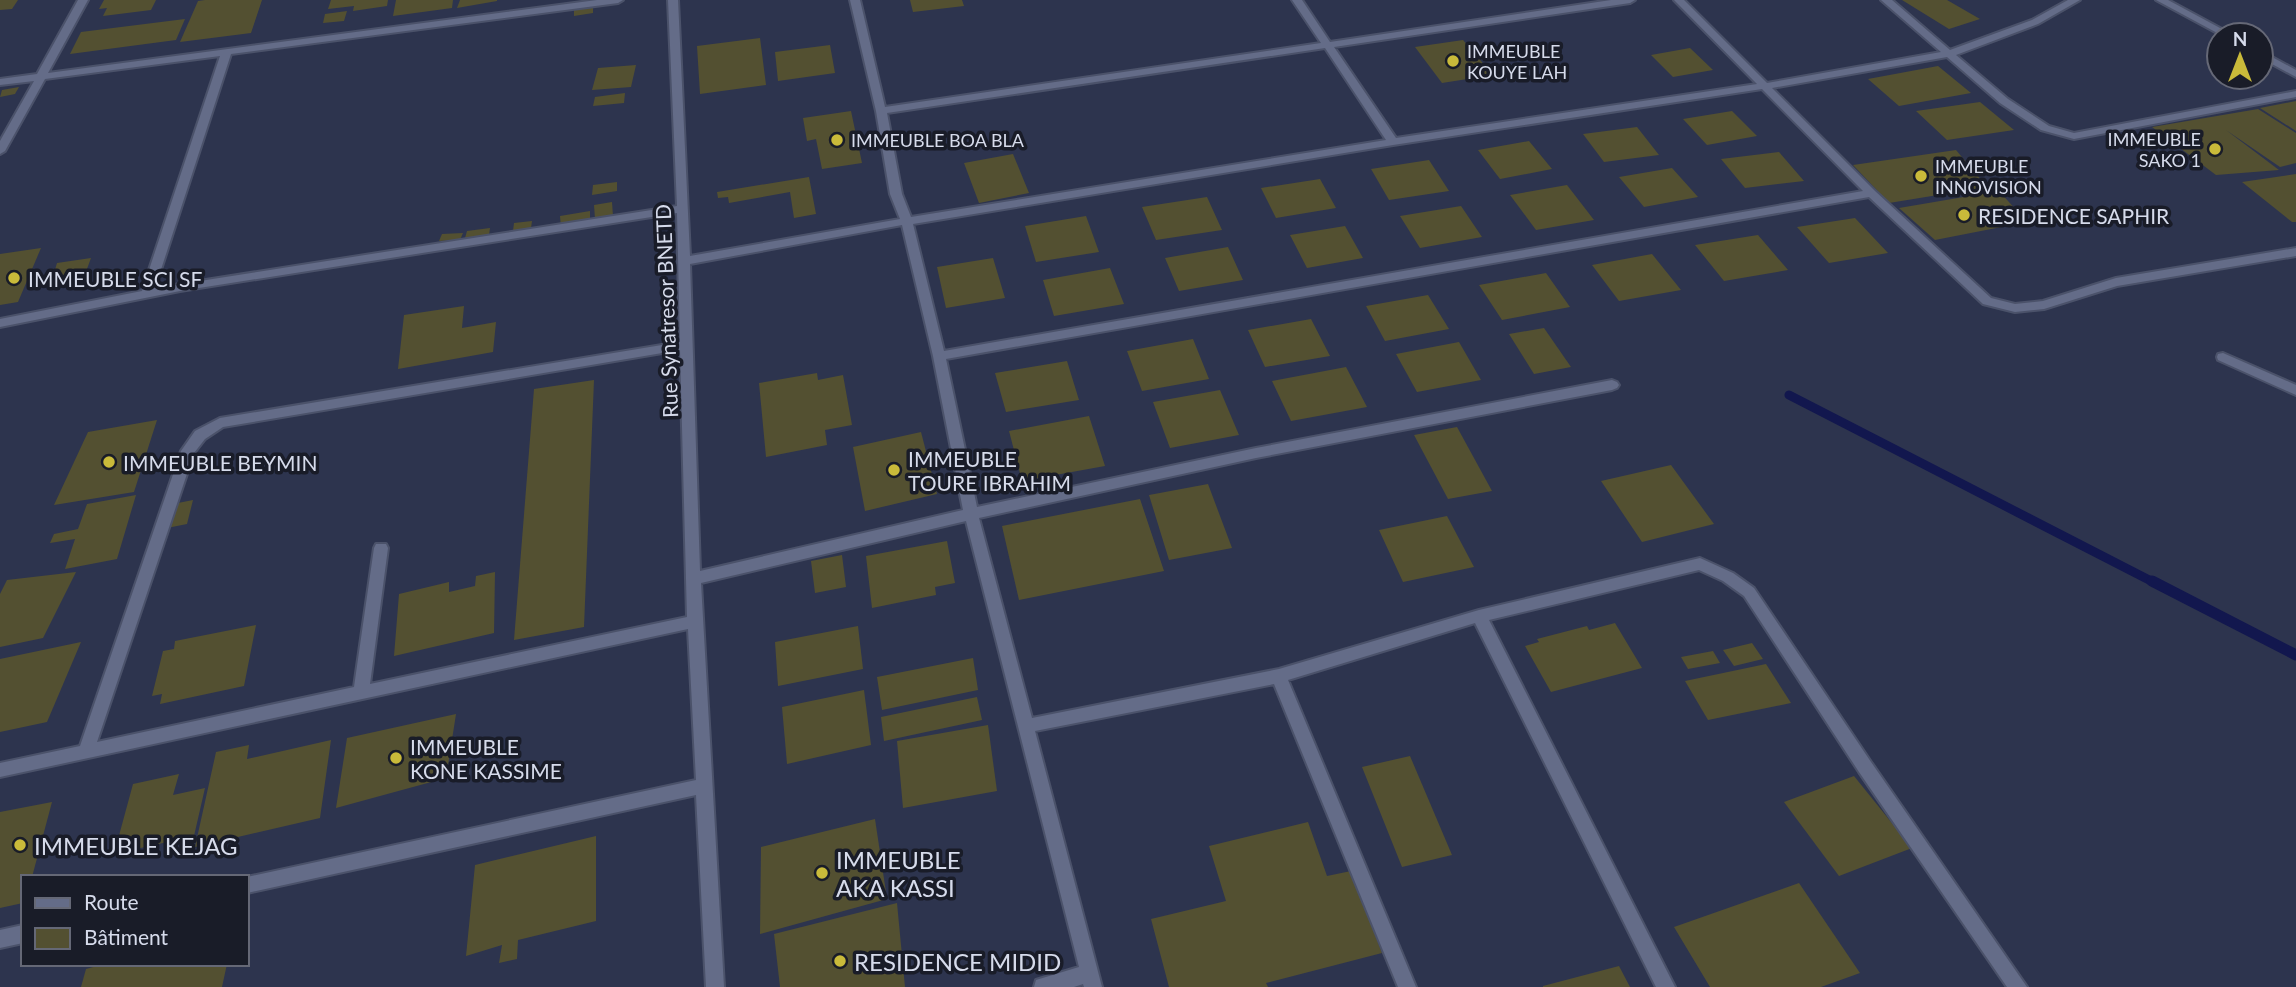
<svg xmlns="http://www.w3.org/2000/svg" width="2296" height="987" font-family="Lato,sans-serif">
	<rect width="100%" height="100%" fill="#2d344e"/>
	<g fill="none" stroke-linecap="round" stroke-linejoin="round">
		<path stroke="#12174e" stroke-width="9" d="M 1789,395 L 2155,583"/>
		<path stroke="#12174e" stroke-width="11" d="M 2152,581 L 2296,655"/>
	</g>
	<g fill="#535031">
		<path d="M 0,0 L 18,0 L 12,9 L 0,10 Z"/>
		<path d="M 104,0 L 156,0 L 151,10 L 103,16 L 107,8 L 99,9 Z"/>
		<path d="M 205,0 L 262,0 L 251,33 L 180,42 L 198,1 Z"/>
		<path d="M 331,0 L 388,0 L 387,6 L 353,11 L 354,6 L 328,9 Z"/>
		<path d="M 396,0 L 453,0 L 452,8 L 393,16 Z"/>
		<path d="M 460,0 L 497,0 L 497,1 L 457,8 Z"/>
		<path d="M 910,0 L 962,0 L 964,6 L 913,12 Z"/>
		<path d="M 1902,0 L 1947,0 L 1980,19 L 1949,29 Z"/>
		<path d="M 593,7 L 593,13 L 574,16 L 574,10 Z"/>
		<path d="M 347,11 L 344,21 L 323,23 L 325,14 Z"/>
		<path d="M 185,19 L 176,40 L 70,54 L 81,32 Z"/>
		<path d="M 760,38 L 766,85 L 700,94 L 697,46 Z"/>
		<path d="M 1463,40 L 1493,75 L 1442,83 L 1415,47 Z"/>
		<path d="M 830,45 L 835,73 L 778,81 L 775,52 Z"/>
		<path d="M 1690,48 L 1713,70 L 1673,77 L 1651,55 Z"/>
		<path d="M 636,65 L 631,87 L 592,90 L 598,68 Z"/>
		<path d="M 1938,66 L 1971,93 L 1899,106 L 1868,79 Z"/>
		<path d="M 19,87 L 15,94 L 0,97 L 2,90 Z"/>
		<path d="M 625,93 L 624,103 L 593,106 L 595,97 Z"/>
		<path d="M 2296,101 L 2296,131 L 2260,108 Z"/>
		<path d="M 1980,102 L 2014,130 L 1947,140 L 1916,111 Z"/>
		<path d="M 2258,109 L 2296,133 L 2296,163 L 2280,167 L 2226,130 L 2279,170 L 2216,175 L 2152,127 Z"/>
		<path d="M 851,111 L 862,163 L 822,169 L 816,139 L 807,141 L 803,118 Z"/>
		<path d="M 1732,111 L 1757,136 L 1707,145 L 1683,119 Z"/>
		<path d="M 1637,127 L 1659,155 L 1604,162 L 1583,134 Z"/>
		<path d="M 1529,141 L 1552,169 L 1500,179 L 1478,150 Z"/>
		<path d="M 1956,150 L 1987,187 L 1889,203 L 1853,165 Z"/>
		<path d="M 1779,152 L 1804,181 L 1745,188 L 1721,159 Z"/>
		<path d="M 1013,154 L 1029,193 L 979,203 L 964,163 Z"/>
		<path d="M 1429,160 L 1449,191 L 1389,200 L 1371,169 Z"/>
		<path d="M 1672,168 L 1698,197 L 1644,207 L 1619,177 Z"/>
		<path d="M 2296,174 L 2296,222 L 2292,222 L 2242,182 Z"/>
		<path d="M 809,177 L 816,214 L 794,218 L 790,192 L 729,203 L 728,197 L 718,198 L 717,192 Z"/>
		<path d="M 1320,179 L 1336,208 L 1276,218 L 1261,188 Z"/>
		<path d="M 617,182 L 617,191 L 592,195 L 593,185 Z"/>
		<path d="M 1567,185 L 1594,220 L 1536,230 L 1510,195 Z"/>
		<path d="M 1999,191 L 2027,222 L 1935,240 L 1899,208 Z"/>
		<path d="M 1207,197 L 1222,230 L 1156,240 L 1142,207 Z"/>
		<path d="M 612,202 L 613,216 L 595,219 L 594,205 Z"/>
		<path d="M 1461,206 L 1482,237 L 1420,248 L 1400,216 Z"/>
		<path d="M 590,211 L 590,222 L 561,227 L 560,216 Z"/>
		<path d="M 1086,216 L 1099,252 L 1036,262 L 1025,226 Z"/>
		<path d="M 1855,218 L 1888,253 L 1829,263 L 1797,227 Z"/>
		<path d="M 532,221 L 531,228 L 513,231 L 514,223 Z"/>
		<path d="M 1345,226 L 1363,258 L 1307,268 L 1290,235 Z"/>
		<path d="M 490,228 L 489,235 L 465,238 L 467,231 Z"/>
		<path d="M 463,233 L 460,240 L 439,241 L 442,234 Z"/>
		<path d="M 1758,235 L 1788,270 L 1724,281 L 1695,245 Z"/>
		<path d="M 1228,247 L 1243,280 L 1179,291 L 1165,258 Z"/>
		<path d="M 41,248 L 18,302 L 0,305 L 0,254 Z"/>
		<path d="M 1652,254 L 1681,290 L 1619,301 L 1592,265 Z"/>
		<path d="M 91,258 L 84,277 L 51,283 L 57,263 Z"/>
		<path d="M 993,258 L 1005,298 L 946,308 L 937,267 Z"/>
		<path d="M 1110,268 L 1124,304 L 1054,316 L 1043,280 Z"/>
		<path d="M 1546,273 L 1570,307 L 1502,320 L 1479,285 Z"/>
		<path d="M 1428,295 L 1449,329 L 1385,341 L 1366,306 Z"/>
		<path d="M 464,306 L 462,328 L 496,322 L 493,352 L 398,369 L 404,315 Z"/>
		<path d="M 1311,319 L 1330,356 L 1265,367 L 1248,330 Z"/>
		<path d="M 1544,328 L 1571,367 L 1534,374 L 1509,334 Z"/>
		<path d="M 1193,339 L 1209,379 L 1142,391 L 1127,351 Z"/>
		<path d="M 1459,342 L 1481,380 L 1417,392 L 1396,354 Z"/>
		<path d="M 1067,361 L 1079,400 L 1006,412 L 995,373 Z"/>
		<path d="M 1346,367 L 1367,407 L 1291,421 L 1272,381 Z"/>
		<path d="M 817,373 L 818,380 L 843,375 L 852,425 L 825,430 L 827,445 L 766,457 L 759,383 Z"/>
		<path d="M 594,380 L 584,627 L 514,640 L 534,389 Z"/>
		<path d="M 1220,390 L 1239,435 L 1170,448 L 1153,402 Z"/>
		<path d="M 1089,416 L 1105,466 L 1022,481 L 1009,431 Z"/>
		<path d="M 157,420 L 134,492 L 54,505 L 88,432 Z"/>
		<path d="M 1457,427 L 1492,491 L 1448,499 L 1414,435 Z"/>
		<path d="M 921,432 L 937,494 L 865,511 L 853,447 Z"/>
		<path d="M 1671,465 L 1714,524 L 1642,542 L 1601,481 Z"/>
		<path d="M 1208,484 L 1232,548 L 1169,560 L 1149,495 Z"/>
		<path d="M 136,495 L 117,559 L 65,569 L 75,539 L 50,543 L 54,534 L 78,529 L 87,504 Z"/>
		<path d="M 1140,499 L 1164,571 L 1019,600 L 1002,526 Z"/>
		<path d="M 193,500 L 187,524 L 167,528 L 173,504 Z"/>
		<path d="M 1447,516 L 1474,567 L 1403,582 L 1379,530 Z"/>
		<path d="M 947,541 L 955,583 L 935,587 L 936,595 L 872,608 L 866,556 Z"/>
		<path d="M 842,555 L 846,587 L 815,593 L 811,561 Z"/>
		<path d="M 76,572 L 43,638 L 0,647 L 0,594 L 7,580 Z"/>
		<path d="M 495,572 L 494,633 L 394,656 L 399,594 L 449,582 L 449,592 L 475,586 L 476,576 Z"/>
		<path d="M 1615,623 L 1642,668 L 1551,692 L 1525,646 L 1539,642 L 1537,639 L 1587,626 L 1589,630 Z"/>
		<path d="M 256,625 L 244,686 L 160,704 L 162,694 L 152,696 L 163,651 L 174,649 L 175,641 Z"/>
		<path d="M 858,626 L 863,669 L 778,686 L 775,642 Z"/>
		<path d="M 81,642 L 47,722 L 0,732 L 0,659 Z"/>
		<path d="M 1752,643 L 1763,659 L 1734,666 L 1723,650 Z"/>
		<path d="M 1713,651 L 1720,663 L 1688,669 L 1681,657 Z"/>
		<path d="M 973,658 L 978,690 L 882,710 L 877,677 Z"/>
		<path d="M 1766,664 L 1791,703 L 1708,720 L 1685,681 Z"/>
		<path d="M 864,690 L 871,745 L 787,764 L 782,707 Z"/>
		<path d="M 977,697 L 982,720 L 884,741 L 881,717 Z"/>
		<path d="M 456,714 L 446,778 L 336,808 L 347,738 Z"/>
		<path d="M 988,725 L 997,791 L 903,808 L 897,741 Z"/>
		<path d="M 331,740 L 320,818 L 195,847 L 216,752 L 249,745 L 247,759 Z"/>
		<path d="M 1410,756 L 1452,855 L 1402,867 L 1362,767 Z"/>
		<path d="M 179,774 L 173,795 L 205,788 L 194,836 L 114,854 L 133,784 Z"/>
		<path d="M 1854,776 L 1912,848 L 1839,876 L 1784,802 Z"/>
		<path d="M 52,802 L 32,877 L 23,877 L 23,903 L 0,908 L 0,812 Z"/>
		<path d="M 875,819 L 887,899 L 760,934 L 761,847 Z"/>
		<path d="M 1308,822 L 1327,876 L 1351,871 L 1382,953 L 1266,983 L 1268,987 L 1169,987 L 1151,919 L 1226,901 L 1209,846 Z"/>
		<path d="M 596,836 L 596,921 L 518,940 L 517,959 L 499,963 L 502,945 L 466,956 L 475,865 Z"/>
		<path d="M 1799,883 L 1860,973 L 1821,987 L 1710,987 L 1674,927 Z"/>
		<path d="M 897,903 L 905,987 L 780,987 L 774,934 Z"/>
		<path d="M 104,964 L 227,964 L 222,987 L 81,987 L 86,969 Z"/>
		<path d="M 1619,966 L 1630,987 L 1543,987 L 1543,986 Z"/>
	</g>
	<g fill="none" stroke-linecap="round" stroke-linejoin="round">
		<g stroke="#4b526a" stroke-width="4">
			<g id="street">
				<path d="M 78,0 L 88,0 L 48,73 L 597,0 L 623,0 L 618,3 L 231,54 L 155,288 L 677,206 L 668,0 L 678,0 L 690,256 L 900,219 L 890,194 L 876,111 L 850,0 L 860,0 L 885,107 L 1321,43 L 1292,0 L 1302,0 L 1330,42 L 1611,0 L 1635,0 L 1630,3 L 1334,47 L 1396,138 L 1757,84 L 1674,0 L 1684,0 L 1767,83 L 1941,52 L 1881,0 L 1892,0 L 1950,50 L 2032,20 L 2068,0 L 2080,0 L 2038,24 L 1956,55 L 2008,99 L 2049,126 L 2074,133 L 2296,91 L 2296,97 L 2074,139 L 2041,130 L 2000,103 L 1947,57 L 1772,88 L 1875,191 L 1991,298 L 2015,304 L 2043,301 L 2116,278 L 2296,248 L 2296,256 L 2117,286 L 2044,309 L 2015,312 L 1983,304 L 1869,197 L 946,359 L 977,507 L 1256,448 L 1612,380 L 1617,382 L 1619,385 L 1617,388 L 1612,390 L 1256,458 L 979,518 L 1032,718 L 1279,669 L 1479,610 L 1700,558 L 1733,573 L 1754,588 L 1871,762 L 2027,987 L 2007,987 L 1859,772 L 1744,596 L 1723,581 L 1699,570 L 1489,620 L 1675,987 L 1656,987 L 1475,623 L 1288,680 L 1416,987 L 1398,987 L 1274,684 L 1035,731 L 1102,987 L 1084,987 L 1083,984 L 1074,987 L 1034,987 L 1036,980 L 1079,967 L 966,521 L 701,583 L 724,987 L 706,987 L 696,795 L 247,893 L 247,877 L 696,780 L 688,629 L 0,777 L 0,763 L 80,746 L 181,451 L 195,431 L 220,418 L 680,342 L 677,213 L 180,291 L 0,327 L 0,319 L 142,291 L 220,56 L 45,79 L 5,151 L 0,154 L 0,141 L 34,81 L 0,85 L 0,79 L 37,74 ZM 1325,48 L 1386,140 L 911,217 L 902,194 L 887,113 ZM 1762,89 L 1863,191 L 944,351 L 913,224 L 1393,145 ZM 902,225 L 933,356 L 963,510 L 700,571 L 690,264 ZM 680,350 L 687,617 L 370,684 L 388,548 L 386,544 L 376,544 L 374,548 L 354,687 L 97,742 L 194,453 L 205,439 L 223,427 Z"/>
				<path d="M 2156,0 L 2168,0 L 2233,35 L 2221,35 Z"/>
				<path d="M 2261,51 L 2296,70 L 2296,77 L 2261,58 Z"/>
				<path d="M 2223,353 L 2296,385 L 2296,395 L 2218,360 L 2217,357 L 2218,354 Z"/>
				<path d="M 23,925 L 23,943 L 0,948 L 0,930 Z"/>
			</g>
		</g>
		<use href="#street" fill="#646c88" fill-rule="evenodd"/>
	</g>
	<g fill="#c9ba3a" stroke="#191c28" stroke-width="2.5">
		<circle cx="1453" cy="61" r="7"/>
		<circle cx="837" cy="140" r="7"/>
		<circle cx="2215" cy="149" r="7"/>
		<circle cx="1921" cy="176" r="7"/>
		<circle cx="1964" cy="215" r="7"/>
		<circle cx="14" cy="278" r="7"/>
		<circle cx="109" cy="462" r="7"/>
		<circle cx="894" cy="470" r="7"/>
		<circle cx="396" cy="758" r="7"/>
		<circle cx="20" cy="845" r="7"/>
		<circle cx="822" cy="873" r="7"/>
		<circle cx="840" cy="961" r="7"/>
	</g>
	<g text-anchor="middle" dominant-baseline="central" stroke-width="7" stroke-linejoin="round" paint-order="stroke">
		<g font-size="18" fill="#d6dbeb" stroke="#191c28" text-anchor="start">
			<text x="1467" y="51">IMMEUBLE<tspan x="1467" dy="21">KOUYE LAH</tspan></text>
			<text x="2201" y="139" text-anchor="end">IMMEUBLE<tspan x="2201" dy="21">SAKO 1</tspan></text>
			<text x="851" y="140">IMMEUBLE BOA BLA</text>
			<text x="1935" y="166">IMMEUBLE<tspan x="1935" dy="21">INNOVISION</tspan></text>
		</g>
		<g font-size="21" fill="#d6dbeb" stroke="#191c28" text-anchor="start">
			<text x="1978" y="215">RESIDENCE SAPHIR</text>
			<text x="28" y="278">IMMEUBLE SCI SF</text>
			<text x="908" y="458">IMMEUBLE<tspan x="908" dy="24">TOURE IBRAHIM</tspan></text>
			<text x="123" y="462">IMMEUBLE BEYMIN</text>
			<text x="410" y="746">IMMEUBLE<tspan x="410" dy="24">KONE KASSIME</tspan></text>
		</g>
		<g font-size="21" fill="#d6dbeb" stroke="#191c28">
			<text transform="translate(666 311) rotate(-92)">Rue Synatresor BNETD</text>
		</g>
		<g font-size="24" fill="#d6dbeb" stroke="#191c28" text-anchor="start">
			<text x="34" y="845">IMMEUBLE KEJAG</text>
			<text x="836" y="859">IMMEUBLE<tspan x="836" dy="28">AKA KASSI</tspan></text>
			<text x="854" y="961">RESIDENCE MIDID</text>
		</g>
	</g>
	<rect x="21" y="875" width="228" height="91" fill="#191c28" stroke="#656876" stroke-width="2"/>
	<rect x="35" y="898" width="35" height="10" fill="#646c88" stroke="#656876" stroke-width="2"/>
	<text x="84" y="910" font-size="21" fill="#d6dbeb">Route</text>
	<rect x="35" y="928" width="35" height="21" fill="#535031" stroke="#656876" stroke-width="2"/>
	<text x="84" y="945" font-size="21" fill="#d6dbeb">Bâtiment</text>
	<g transform="translate(2240 56)"><circle r="33" fill="#191c28" stroke="#656876" stroke-width="2"/>
	<path d="M0-5L12 26L0 18L-12 26Z" fill="#c9ba3a"/>
	<text y="-10" font-size="19" font-weight="bold" text-anchor="middle" fill="#d6dbeb">N</text>
	</g>
</svg>
